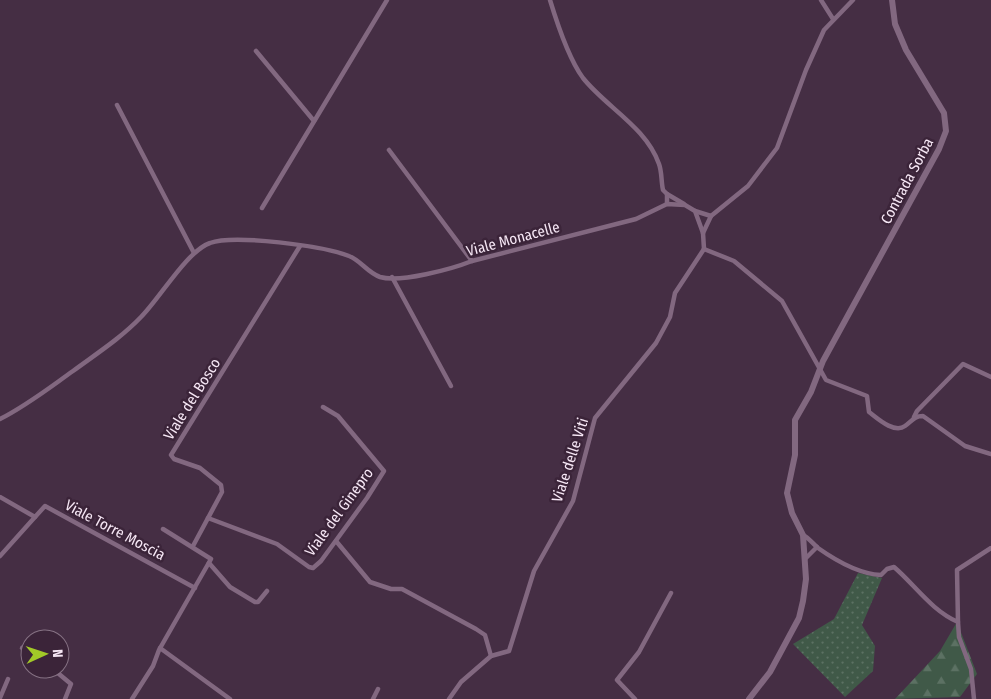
<svg xmlns="http://www.w3.org/2000/svg" width="991" height="699" font-family="'Fira Sans Condensed',sans-serif">
	<defs>
		<pattern id="grass-dots" width="8" height="8" patternUnits="userSpaceOnUse" patternTransform="scale(1.25)"><rect width="8" height="8" fill="#405948"/><path d="M2 2h.1M6 6h.1" fill="none" stroke="#5c7163" stroke-width="1.8" stroke-linecap="round"/></pattern>
		<pattern id="forest-firs" width="22" height="20" patternUnits="userSpaceOnUse" patternTransform="scale(1.25)"><rect width="22" height="20" fill="#405948"/><path d="M5 1l3.5 6h-7zM16 11l3.5 6h-7z" fill="#5c7163"/></pattern>
	</defs>
	<rect width="100%" height="100%" fill="#452e44"/>
	<path fill="url(#grass-dots)" d="M 858,573 L 882,578 L 862,625 L 875,646 L 873,671 L 845,697 L 793,644 L 834,619 Z"/>
	<path fill="url(#forest-firs)" d="M 957,622 L 977,674 L 960,697 L 895,699 L 940,651 Z"/>
	<g fill="none" stroke-linecap="round" stroke-linejoin="round">
		<g stroke="#826880" stroke-width="4.5">
			<path d="M 550,0 C 557,23 569,59 583,78 C 606,107 646,127 659,164 C 662,172 661,181 663,190 L 667,194 L 667,204"/>
			<path d="M 821,0 L 833,19"/>
			<path d="M 256,51 L 314,121"/>
			<path d="M 117,105 L 194,253"/>
			<path d="M 389,150 L 472,261"/>
			<path d="M 667,194 L 684,204"/>
			<path d="M 262,208 L 387,0"/>
			<path d="M 695,211 L 711,216"/>
			<path d="M 703,233 L 711,216 L 748,186 L 777,148 L 806,70 L 824,30 L 853,0"/>
			<path d="M 704,249 L 734,261 L 782,301 L 826,380 L 867,396 L 869,412 C 877,418 894,434 905,426 C 912,421 914,416 923,416 L 965,446 L 991,454"/>
			<path d="M 392,277 L 451,386"/>
			<path d="M 914,417 L 917,411 L 963,364 L 991,377"/>
			<path d="M 0,419 C 26,406 49,388 73,371 C 96,354 121,338 141,317 C 160,298 187,251 210,243 C 234,234 324,246 349,256 C 360,260 368,273 380,277 C 400,283 452,269 472,261 L 636,219 L 667,204 L 685,205 L 695,211 L 703,233 L 704,249"/>
			<path d="M 0,497 L 35,517 L 45,506 L 195,588"/>
			<path d="M 208,518 L 277,544 L 309,567 L 313,568 L 321,561 L 367,498 L 384,471 L 338,416 L 323,407"/>
			<path d="M 803,535 C 809,538 813,544 818,548 C 835,560 860,574 881,575 L 887,569 L 894,567 C 915,585 932,611 958,622 L 959,637 L 971,669 L 974,699"/>
			<path d="M 336,541 L 370,582 L 391,589 L 402,589 L 476,629 L 485,635 L 491,656"/>
			<path d="M 193,546 L 222,492 L 221,485 L 200,468 L 174,459 L 171,455 L 300,246"/>
			<path d="M 0,556 L 35,517"/>
			<path d="M 806,558 L 817,547"/>
			<path d="M 209,563 L 230,587 L 255,602 L 258,602 L 267,591"/>
			<path d="M 958,622 L 957,570 L 991,548"/>
			<path d="M 22,648 L 30,654"/>
			<path d="M 160,648 L 230,699"/>
			<path d="M 53,669 L 71,684 L 65,699"/>
			<path d="M 0,698 L 8,679"/>
			<path d="M 132,699 L 153,666 L 159,650 L 211,559 L 163,529"/>
			<path d="M 373,699 L 378,689"/>
			<path d="M 449,699 L 461,682 L 491,656 L 509,651 L 534,571 L 573,501 L 595,418 L 656,343 L 670,317 L 675,293 L 704,249"/>
			<path d="M 635,699 L 617,680 L 639,652 L 671,593"/>
		</g>
		<path stroke="#826880" stroke-width="6" d="M 749,699 L 770,672 L 799,618 L 803,601 L 806,579 L 803,535 L 792,513 L 787,493 L 795,455 L 795,420 L 811,392 L 823,361 L 939,149 L 946,131 L 944,113 L 906,50 L 895,24 L 892,0"/>
	</g>
	<g text-anchor="middle" dominant-baseline="central" stroke-width="5" stroke-linejoin="round" paint-order="stroke">
		<g font-size="15" fill="#f6e7f5" stroke="#3b2439">
			<text transform="translate(907 181) rotate(-62)">Contrada Sorba</text>
			<text transform="translate(513 239) rotate(-15)">Viale Monacelle</text>
			<text transform="translate(192 399) rotate(-58)">Viale del Bosco</text>
			<text transform="translate(570 460) rotate(-72)">Viale delle Viti</text>
			<text transform="translate(339 512) rotate(-54)">Viale del Ginepro</text>
			<text transform="translate(115 530) rotate(28)">Viale Torre Moscia</text>
		</g>
	</g>
	<g transform="translate(45 654) rotate(87)"><circle r="24" fill="#3b2439" stroke="#867284"/>
	<path d="M0-4L9 19L0 12L-9 19Z" fill="#a2c928"/>
	<text y="-8" font-size="14" font-weight="bold" text-anchor="middle" fill="#f6e7f5">N</text>
	</g>
</svg>
